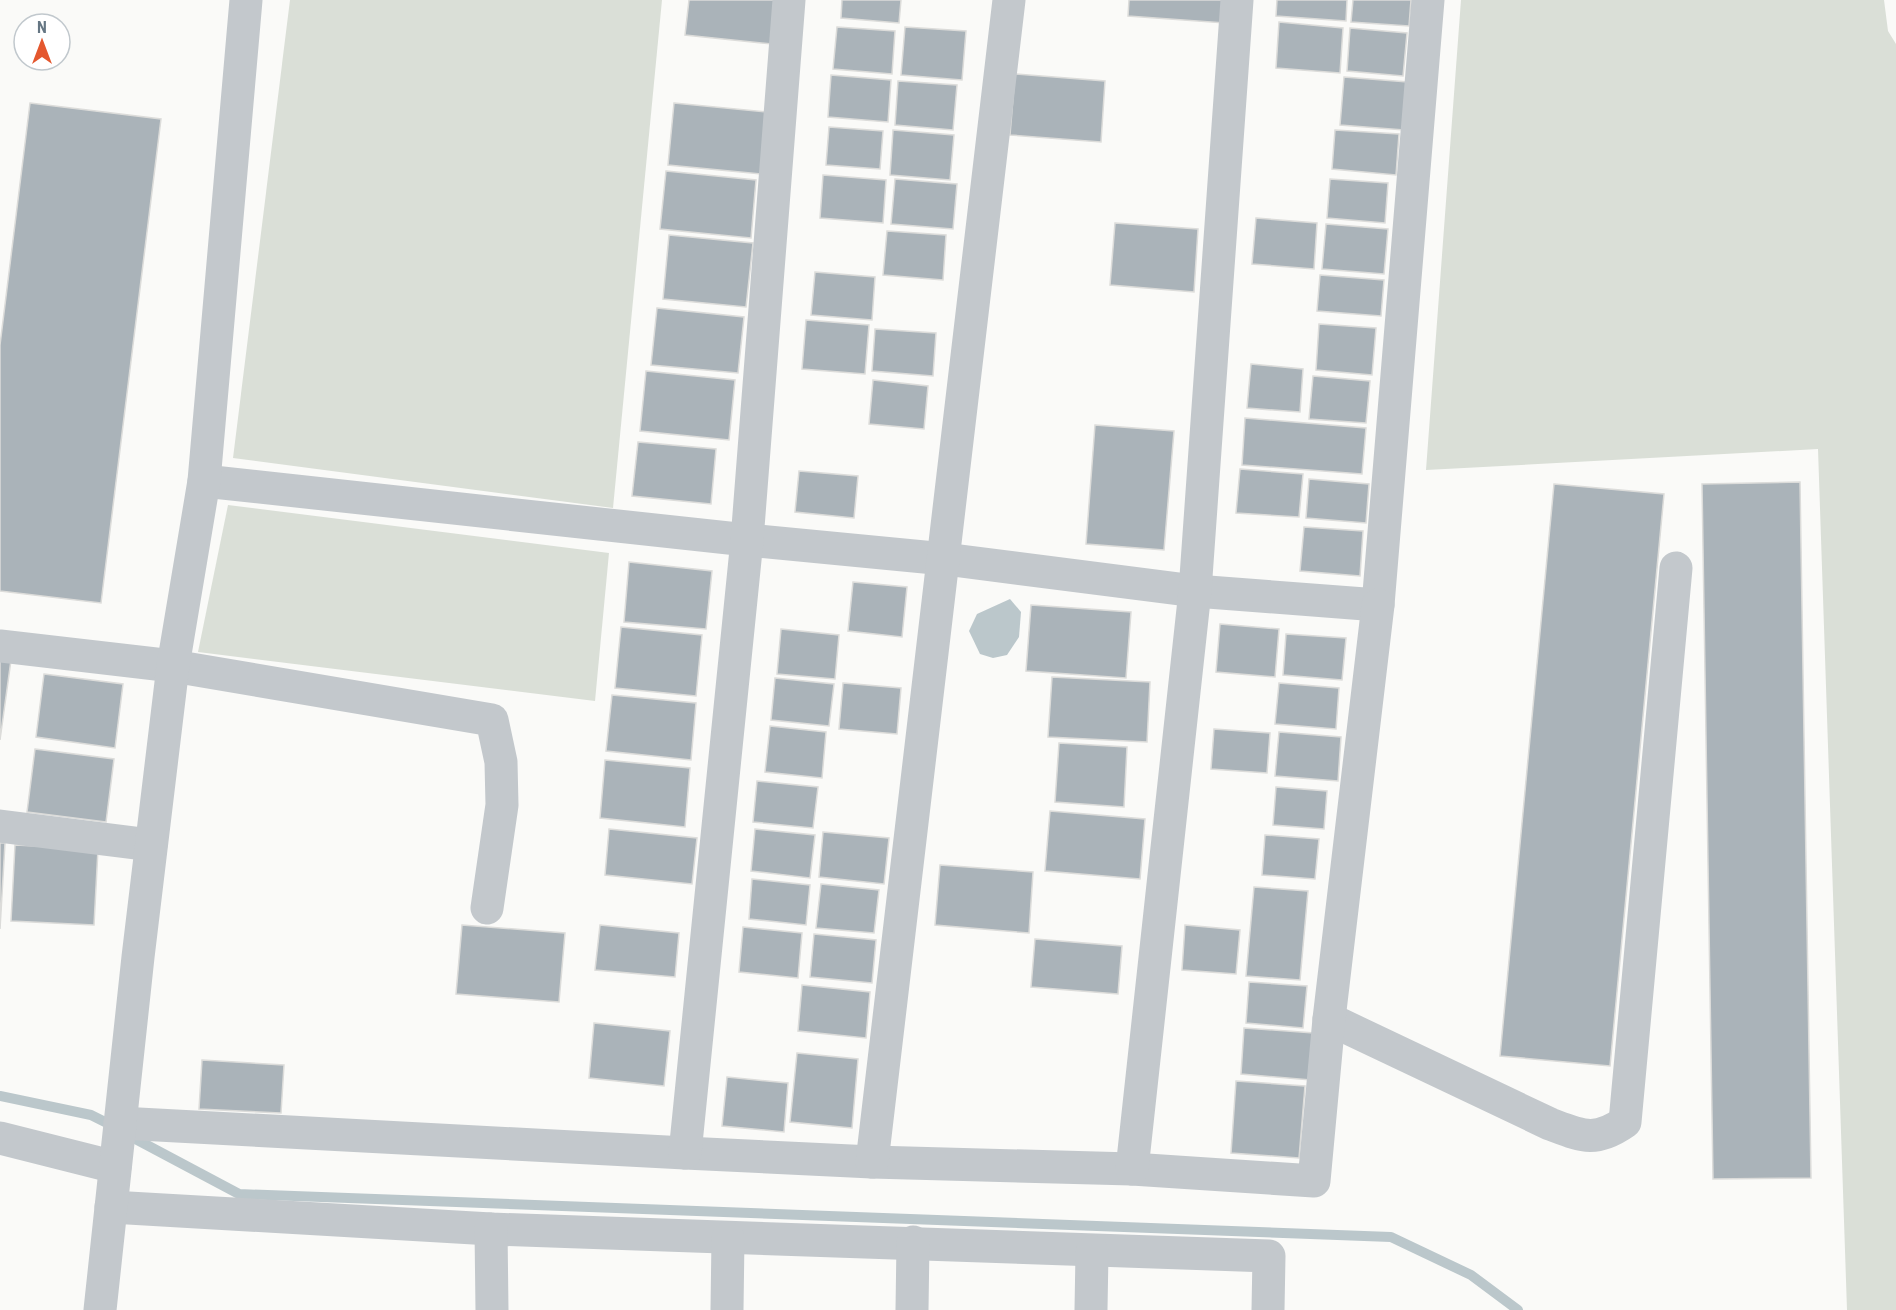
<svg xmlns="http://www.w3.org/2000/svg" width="1896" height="1310" font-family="'Roboto Condensed',sans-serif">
	<rect width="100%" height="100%" fill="#fafaf8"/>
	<g fill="#dadfd7">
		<path d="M 290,0 L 662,0 L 613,508 L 233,458 Z"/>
		<path d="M 1461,0 L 1884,0 L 1888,31 L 1896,44 L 1896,1310 L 1847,1310 L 1818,449 L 1426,470 Z"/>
		<path d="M 228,505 L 609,553 L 595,701 L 198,652 Z"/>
	</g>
	<path fill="#bbc7cb" d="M 1010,599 L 1021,612 L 1019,637 L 1007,655 L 993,658 L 980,654 L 969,631 L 977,614 Z"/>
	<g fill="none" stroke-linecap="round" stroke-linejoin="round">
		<g stroke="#bbc7cb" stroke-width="10">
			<path d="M 0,1096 L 91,1115 L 115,1127"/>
			<path d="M 128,1135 L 239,1194 L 1391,1237 L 1471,1275 L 1518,1310"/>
		</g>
	</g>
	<g fill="#aab3b9" stroke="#dcdcda" stroke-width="1.5">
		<path d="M 689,0 L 777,0 L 772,44 L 685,35 Z"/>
		<path d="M 842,0 L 901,0 L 899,23 L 841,18 Z"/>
		<path d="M 1129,0 L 1226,0 L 1225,23 L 1128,16 Z"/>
		<path d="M 1277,0 L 1347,0 L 1346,21 L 1276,16 Z"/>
		<path d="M 1353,0 L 1411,0 L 1409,26 L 1351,22 Z"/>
		<path d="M 1279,22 L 1343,28 L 1340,73 L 1276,68 Z"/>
		<path d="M 837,27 L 895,31 L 892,74 L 833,69 Z"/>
		<path d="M 905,27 L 966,31 L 962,80 L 901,75 Z"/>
		<path d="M 1350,28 L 1407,33 L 1403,76 L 1347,71 Z"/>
		<path d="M 1015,74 L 1105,81 L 1101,142 L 1010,135 Z"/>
		<path d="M 831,75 L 891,80 L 888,122 L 828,117 Z"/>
		<path d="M 1344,77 L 1408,82 L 1404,130 L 1340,125 Z"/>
		<path d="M 898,81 L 957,85 L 953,130 L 895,125 Z"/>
		<path d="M 30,103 L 161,119 L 101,603 L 0,591 L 0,345 Z"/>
		<path d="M 674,103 L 767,112 L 761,174 L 668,165 Z"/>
		<path d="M 829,127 L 883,131 L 880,169 L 826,165 Z"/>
		<path d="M 893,130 L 954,135 L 950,180 L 890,175 Z"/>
		<path d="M 1335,130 L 1399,134 L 1396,175 L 1332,169 Z"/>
		<path d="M 666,171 L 756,180 L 751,238 L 660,229 Z"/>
		<path d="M 823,175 L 886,180 L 883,223 L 820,218 Z"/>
		<path d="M 895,179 L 957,184 L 953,229 L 891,224 Z"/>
		<path d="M 1330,179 L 1388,183 L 1385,223 L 1327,218 Z"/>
		<path d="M 1256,218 L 1317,223 L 1314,269 L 1252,264 Z"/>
		<path d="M 1115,223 L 1198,229 L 1194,292 L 1110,285 Z"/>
		<path d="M 1326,224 L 1388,229 L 1384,274 L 1322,269 Z"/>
		<path d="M 887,231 L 946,235 L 943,280 L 883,275 Z"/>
		<path d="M 669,235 L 753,243 L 746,307 L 663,299 Z"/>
		<path d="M 815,272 L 875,277 L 872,320 L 811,315 Z"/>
		<path d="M 1320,275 L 1384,280 L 1381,316 L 1317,311 Z"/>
		<path d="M 657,308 L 744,317 L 738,373 L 651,365 Z"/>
		<path d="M 806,320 L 869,325 L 865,374 L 802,369 Z"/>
		<path d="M 1319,324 L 1376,328 L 1372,375 L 1316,370 Z"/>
		<path d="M 875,329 L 936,333 L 933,376 L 872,371 Z"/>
		<path d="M 1251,364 L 1303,369 L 1300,412 L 1247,408 Z"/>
		<path d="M 646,371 L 735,380 L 729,440 L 640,431 Z"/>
		<path d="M 1313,376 L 1370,381 L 1366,423 L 1309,419 Z"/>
		<path d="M 873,380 L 928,386 L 924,429 L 869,424 Z"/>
		<path d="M 1245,418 L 1366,428 L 1362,474 L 1242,465 Z"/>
		<path d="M 1095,425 L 1174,431 L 1164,550 L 1086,544 Z"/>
		<path d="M 638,442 L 716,449 L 711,504 L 632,496 Z"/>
		<path d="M 1240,469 L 1303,474 L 1299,517 L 1236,513 Z"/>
		<path d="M 799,471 L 858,476 L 854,518 L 795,512 Z"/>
		<path d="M 1309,479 L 1369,484 L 1366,523 L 1306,518 Z"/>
		<path d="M 1800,482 L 1811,1178 L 1713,1179 L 1702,484 Z"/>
		<path d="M 1554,484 L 1664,494 L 1610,1066 L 1500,1056 Z"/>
		<path d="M 1304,527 L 1363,531 L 1360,576 L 1300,571 Z"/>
		<path d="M 629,562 L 712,571 L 706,629 L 624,622 Z"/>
		<path d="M 853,582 L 907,587 L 902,637 L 848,631 Z"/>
		<path d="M 1031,605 L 1131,612 L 1126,678 L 1026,671 Z"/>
		<path d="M 1220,624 L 1279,629 L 1275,677 L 1216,672 Z"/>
		<path d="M 621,627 L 702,635 L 696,696 L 615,688 Z"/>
		<path d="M 781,629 L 839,635 L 835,679 L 777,674 Z"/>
		<path d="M 1286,634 L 1346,638 L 1342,680 L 1283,675 Z"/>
		<path d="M 0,658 L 11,660 L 0,740 Z"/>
		<path d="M 44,674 L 123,684 L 115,748 L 36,737 Z"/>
		<path d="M 1052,677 L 1150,682 L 1147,742 L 1048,737 Z"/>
		<path d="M 775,678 L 834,684 L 829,726 L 771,720 Z"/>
		<path d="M 843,683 L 901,688 L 897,734 L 839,729 Z"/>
		<path d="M 1279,683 L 1339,688 L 1336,729 L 1275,724 Z"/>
		<path d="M 612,695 L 696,703 L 691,760 L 606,751 Z"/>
		<path d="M 770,726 L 826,732 L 822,778 L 765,772 Z"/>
		<path d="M 1214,729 L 1270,733 L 1267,773 L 1211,769 Z"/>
		<path d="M 1279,732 L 1341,737 L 1338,781 L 1275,776 Z"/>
		<path d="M 1059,743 L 1127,747 L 1124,807 L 1055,802 Z"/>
		<path d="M 35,749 L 114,759 L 106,822 L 27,812 Z"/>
		<path d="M 605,760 L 690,768 L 685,827 L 600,818 Z"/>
		<path d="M 757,781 L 818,787 L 813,828 L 753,822 Z"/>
		<path d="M 1276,787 L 1327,791 L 1324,829 L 1273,825 Z"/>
		<path d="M 1050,811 L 1145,819 L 1140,879 L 1045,871 Z"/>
		<path d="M 609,829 L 697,838 L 692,884 L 605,875 Z"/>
		<path d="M 755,829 L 815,835 L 810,878 L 751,871 Z"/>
		<path d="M 823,832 L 889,838 L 884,884 L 819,877 Z"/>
		<path d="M 1265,835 L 1319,839 L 1315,879 L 1262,875 Z"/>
		<path d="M 0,843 L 5,843 L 0,929 Z"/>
		<path d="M 15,845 L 98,849 L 94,925 L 11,921 Z"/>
		<path d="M 940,865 L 1033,872 L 1029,933 L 935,925 Z"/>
		<path d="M 752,879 L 810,885 L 806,925 L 749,919 Z"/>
		<path d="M 821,884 L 879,890 L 874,933 L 816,928 Z"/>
		<path d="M 1254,887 L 1308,891 L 1300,980 L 1246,976 Z"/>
		<path d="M 462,925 L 565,933 L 559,1002 L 456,994 Z"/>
		<path d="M 600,925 L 679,933 L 675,977 L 595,970 Z"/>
		<path d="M 1185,925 L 1240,930 L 1236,974 L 1182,970 Z"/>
		<path d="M 743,927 L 802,933 L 798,978 L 739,972 Z"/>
		<path d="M 814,934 L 876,940 L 872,983 L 810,977 Z"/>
		<path d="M 1035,939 L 1122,946 L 1118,994 L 1031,987 Z"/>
		<path d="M 1249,982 L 1307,986 L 1303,1028 L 1246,1023 Z"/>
		<path d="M 802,985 L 870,992 L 866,1038 L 798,1031 Z"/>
		<path d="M 594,1023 L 670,1031 L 664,1086 L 589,1078 Z"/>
		<path d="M 1244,1028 L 1314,1033 L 1311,1080 L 1241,1074 Z"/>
		<path d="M 797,1053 L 858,1059 L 852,1128 L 790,1122 Z"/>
		<path d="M 202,1060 L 284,1065 L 281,1113 L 199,1109 Z"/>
		<path d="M 727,1077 L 788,1083 L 784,1132 L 722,1126 Z"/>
		<path d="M 1236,1081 L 1305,1086 L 1299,1158 L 1231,1153 Z"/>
	</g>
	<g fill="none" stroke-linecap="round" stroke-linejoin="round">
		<g stroke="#c3c8cc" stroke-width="33">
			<path d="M 204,481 L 747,540 L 945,559 L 1195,591 L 1378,605 L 1428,0"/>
			<path d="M 0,646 L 173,666 L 492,720 L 501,762 L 502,805 L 487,908"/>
			<path d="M 0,826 L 151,845"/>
			<path d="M 1329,1019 L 1550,1124 C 1582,1136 1595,1143 1625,1122 L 1676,568"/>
			<path d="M 120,1123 L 685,1153 L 872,1162 L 1132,1169 L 1314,1181 L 1329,1019 L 1378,605"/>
			<path d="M 0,1138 L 115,1167"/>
			<path d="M 685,1153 L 747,540 L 789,0"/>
			<path d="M 872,1162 L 1009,0"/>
			<path d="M 1132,1169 L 1195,591 L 1237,0"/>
			<path d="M 111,1207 L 491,1229 L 1269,1256 L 1268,1310"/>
			<path d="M 491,1229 L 492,1310"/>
			<path d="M 100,1310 L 138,957 L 173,666 L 204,481 L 246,0"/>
			<path d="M 727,1310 L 728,1238"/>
			<path d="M 912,1310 L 913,1242"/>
			<path d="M 1091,1310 L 1092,1252"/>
		</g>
	</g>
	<g transform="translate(42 42)"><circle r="28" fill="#ffffff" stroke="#c1c8cd" stroke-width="1.5"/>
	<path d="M0-4.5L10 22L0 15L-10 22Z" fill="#e4572e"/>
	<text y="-9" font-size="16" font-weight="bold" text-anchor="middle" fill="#657683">N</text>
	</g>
</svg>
